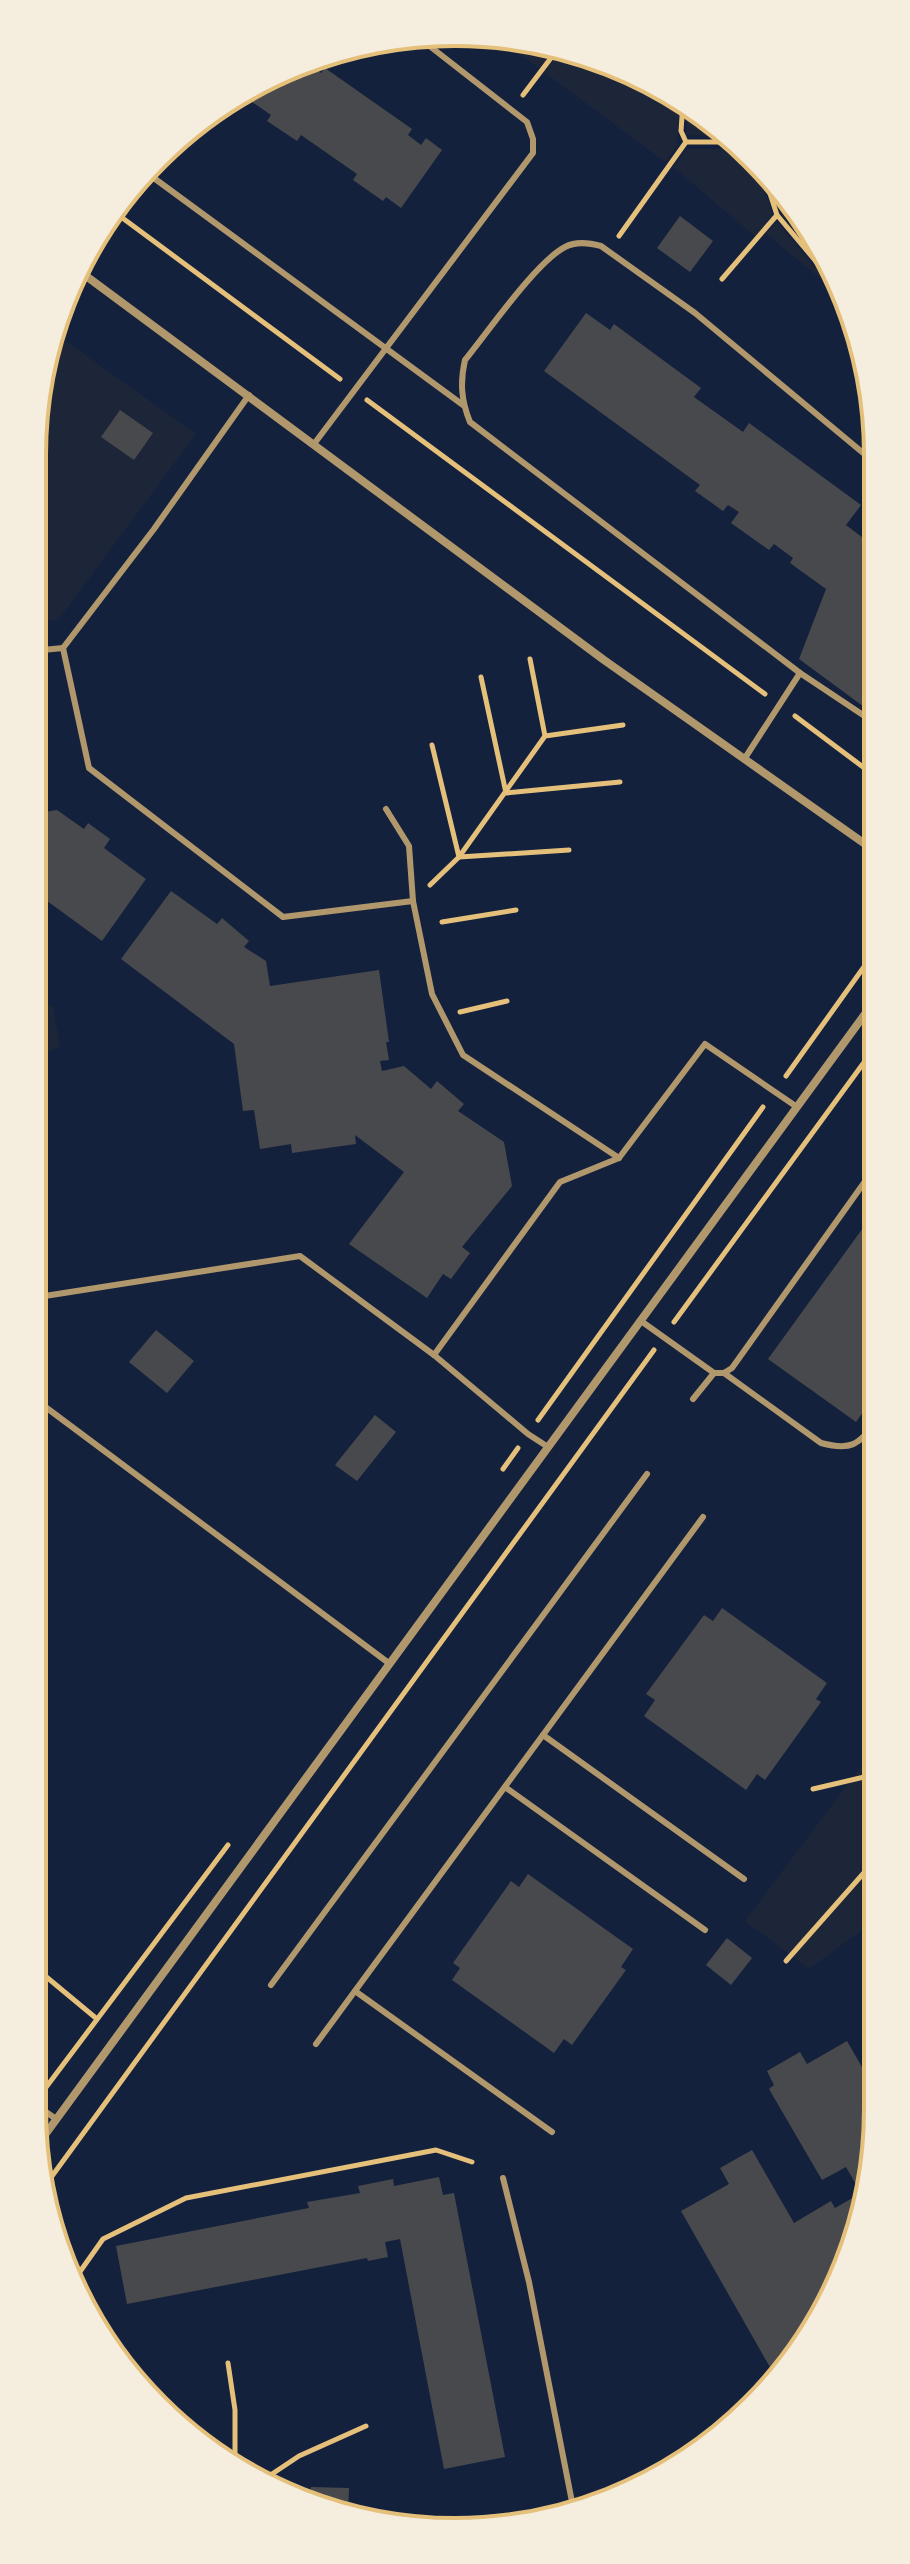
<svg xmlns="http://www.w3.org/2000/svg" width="910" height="2564" font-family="Roboto,sans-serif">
	<rect width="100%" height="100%" fill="#14213d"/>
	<g fill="#1d2539">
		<path d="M 505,43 L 564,46 L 667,89 L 680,99 L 677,147 L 665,162 Z"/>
		<path d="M 688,106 L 725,137 L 686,135 Z"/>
		<path d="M 686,149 L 740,149 L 755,161 L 772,214 L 756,237 L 673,167 Z"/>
		<path d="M 766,170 L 773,176 L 835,268 L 837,276 L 827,269 L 778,211 Z"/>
		<path d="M 777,222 L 821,275 L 841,290 L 843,297 L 765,233 Z"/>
		<path d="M 53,332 L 196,434 L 58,620 L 32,621 L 32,455 L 46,346 Z"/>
		<path d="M 32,992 L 53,1007 L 60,1047 L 32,1059 Z"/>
		<path d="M 877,1745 L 878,1918 L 809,1969 L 745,1921 Z"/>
	</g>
	<g fill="#48494c">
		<path d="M 311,66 L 321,73 L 325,68 L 412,129 L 408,135 L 421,145 L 426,138 L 442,150 L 401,208 L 386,197 L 383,201 L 353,180 L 357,174 L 301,135 L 297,141 L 267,121 L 271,115 L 239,93 L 243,89 Z"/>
		<path d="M 680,216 L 713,241 L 690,272 L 657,248 Z"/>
		<path d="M 586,313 L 610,330 L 614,324 L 701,388 L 694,397 L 743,432 L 749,423 L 861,505 L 846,525 L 875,547 L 875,715 L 799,659 L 826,589 L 790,563 L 793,558 L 774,544 L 769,550 L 731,523 L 739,512 L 728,505 L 723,511 L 695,491 L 700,485 L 544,371 Z"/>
		<path d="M 120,410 L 153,433 L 134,460 L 101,437 Z"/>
		<path d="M 34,746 L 39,782 L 34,783 L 37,799 L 32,799 Z"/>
		<path d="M 57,810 L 84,829 L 88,823 L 110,839 L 104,848 L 146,879 L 102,941 L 32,890 L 32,814 Z"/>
		<path d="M 171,891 L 217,924 L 222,918 L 249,941 L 244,947 L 266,961 L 270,986 L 379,970 L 389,1042 L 386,1042 L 389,1060 L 380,1061 L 382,1071 L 404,1066 L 431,1089 L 437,1081 L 464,1104 L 458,1111 L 504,1142 L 512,1186 L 462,1247 L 470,1253 L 451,1279 L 443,1274 L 427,1298 L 349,1244 L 404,1172 L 355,1135 L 356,1144 L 292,1153 L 291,1144 L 260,1149 L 254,1110 L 243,1111 L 234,1044 L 121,959 Z"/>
		<path d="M 876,1210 L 876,1400 L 873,1398 L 856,1422 L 768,1359 Z"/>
		<path d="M 156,1330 L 194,1361 L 167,1393 L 129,1362 Z"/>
		<path d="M 375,1415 L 396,1432 L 357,1481 L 335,1465 Z"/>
		<path d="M 722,1608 L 827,1683 L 816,1699 L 821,1702 L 765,1780 L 757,1774 L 746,1790 L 644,1716 L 655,1700 L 646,1694 L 704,1615 L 713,1621 Z"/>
		<path d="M 528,1874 L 633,1949 L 621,1967 L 626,1970 L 572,2045 L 564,2039 L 554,2053 L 452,1980 L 460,1968 L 453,1963 L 511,1881 L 519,1887 Z"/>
		<path d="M 727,1938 L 752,1958 L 731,1985 L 706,1965 Z"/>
		<path d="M 847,2041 L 878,2095 L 864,2218 L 852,2244 L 835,2254 L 842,2266 L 806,2344 L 775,2376 L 681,2211 L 729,2184 L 720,2168 L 752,2150 L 794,2223 L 831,2201 L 835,2208 L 861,2193 L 846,2167 L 822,2180 L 769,2089 L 774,2085 L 767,2071 L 800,2052 L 807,2064 Z"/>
		<path d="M 439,2177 L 443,2195 L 454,2193 L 505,2457 L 444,2469 L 400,2239 L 385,2242 L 388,2257 L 368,2261 L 367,2258 L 127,2304 L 116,2246 L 309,2208 L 307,2202 L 360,2193 L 358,2186 L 393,2179 L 394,2186 Z"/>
		<path d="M 311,2487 L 349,2488 L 348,2513 L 310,2501 Z"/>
	</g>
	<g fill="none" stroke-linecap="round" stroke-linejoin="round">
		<g stroke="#e5c07b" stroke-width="5">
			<path d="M 523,95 L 560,46"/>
			<path d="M 683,102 L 681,131 L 686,142 L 732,142"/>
			<path d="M 761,166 L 777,215 L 824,271 L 839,283"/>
			<path d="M 113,211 L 340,379"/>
			<path d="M 619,236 L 686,142"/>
			<path d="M 722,279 L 777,215"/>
			<path d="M 367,400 L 765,694"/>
			<path d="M 530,659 L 545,736"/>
			<path d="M 481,677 L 506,793 L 620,782"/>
			<path d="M 795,716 L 875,776"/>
			<path d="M 432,745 L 459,857 L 569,850"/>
			<path d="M 430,885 L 459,857 L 545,736 L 623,725"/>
			<path d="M 442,922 L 516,910"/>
			<path d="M 460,1012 L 507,1001"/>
			<path d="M 786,1076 L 876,950"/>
			<path d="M 674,1322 L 876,1046"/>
			<path d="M 538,1420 L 763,1107"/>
			<path d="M 503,1469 L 518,1448"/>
			<path d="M 813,1789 L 877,1774"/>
			<path d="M 786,1961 L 877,1858"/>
			<path d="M 32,1965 L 97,2019"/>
			<path d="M 44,2090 L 228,1845"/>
			<path d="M 47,2183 L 654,1350"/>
			<path d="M 72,2283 L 103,2239 L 186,2198 L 436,2150 L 472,2162"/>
			<path d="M 228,2363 L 235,2410 L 235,2458 L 240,2467"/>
			<path d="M 260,2482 L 299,2456 L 366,2426"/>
			<path d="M 397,2519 L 398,2528"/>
		</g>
		<g stroke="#b1986c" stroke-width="6">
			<path d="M 147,173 L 463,405"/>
			<path d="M 249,395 L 154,529 L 63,648 L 89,768 L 283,917 L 413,901 L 432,994 L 463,1055 L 619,1158 L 560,1182 L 434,1355"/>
			<path d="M 314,444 L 533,153 L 533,139 L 527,122 L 418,37"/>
			<path d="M 32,651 L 63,648"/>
			<path d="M 800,673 L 875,723"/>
			<path d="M 745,758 L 800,673 L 470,422 C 461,400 460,382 465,360 C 488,332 536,262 565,247 C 576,241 590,243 601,246 L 695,313 L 874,462"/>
			<path d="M 386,809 L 409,846 L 413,901"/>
			<path d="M 619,1158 L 705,1044 L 797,1107"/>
			<path d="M 32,1298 L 300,1256 L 434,1355 L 528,1434 L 548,1447"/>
			<path d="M 641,1321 L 714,1373 L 724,1373 L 732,1368 L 876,1166"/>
			<path d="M 724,1373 L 821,1443 C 851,1451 858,1445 877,1422"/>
			<path d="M 32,1397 L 390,1664"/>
			<path d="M 693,1399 L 714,1373"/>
			<path d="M 543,1735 L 744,1879"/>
			<path d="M 505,1787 L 705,1930"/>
			<path d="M 271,1985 L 647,1474"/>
			<path d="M 355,1991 L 552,2132"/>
			<path d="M 316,2044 L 703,1517"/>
			<path d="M 32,2102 L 56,2119"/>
			<path d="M 503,2178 L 529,2282 L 573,2507"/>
			<path d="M 506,2521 L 599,2502"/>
		</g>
		<g stroke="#b1986c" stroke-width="8">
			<path d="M 82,273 L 604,660 L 875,851"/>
			<path d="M 39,2143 L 876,999"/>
		</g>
	</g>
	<path d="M0 0H910V2564H0ZM455 46H455A409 409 0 0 1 864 455V2109A409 409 0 0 1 455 2518H455A409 409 0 0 1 46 2109V455A409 409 0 0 1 455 46Z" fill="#f5edde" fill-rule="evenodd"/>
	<path fill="none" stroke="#e5c07b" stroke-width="4" d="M455 46H455A409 409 0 0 1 864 455V2109A409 409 0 0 1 455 2518H455A409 409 0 0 1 46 2109V455A409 409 0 0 1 455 46Z"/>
</svg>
